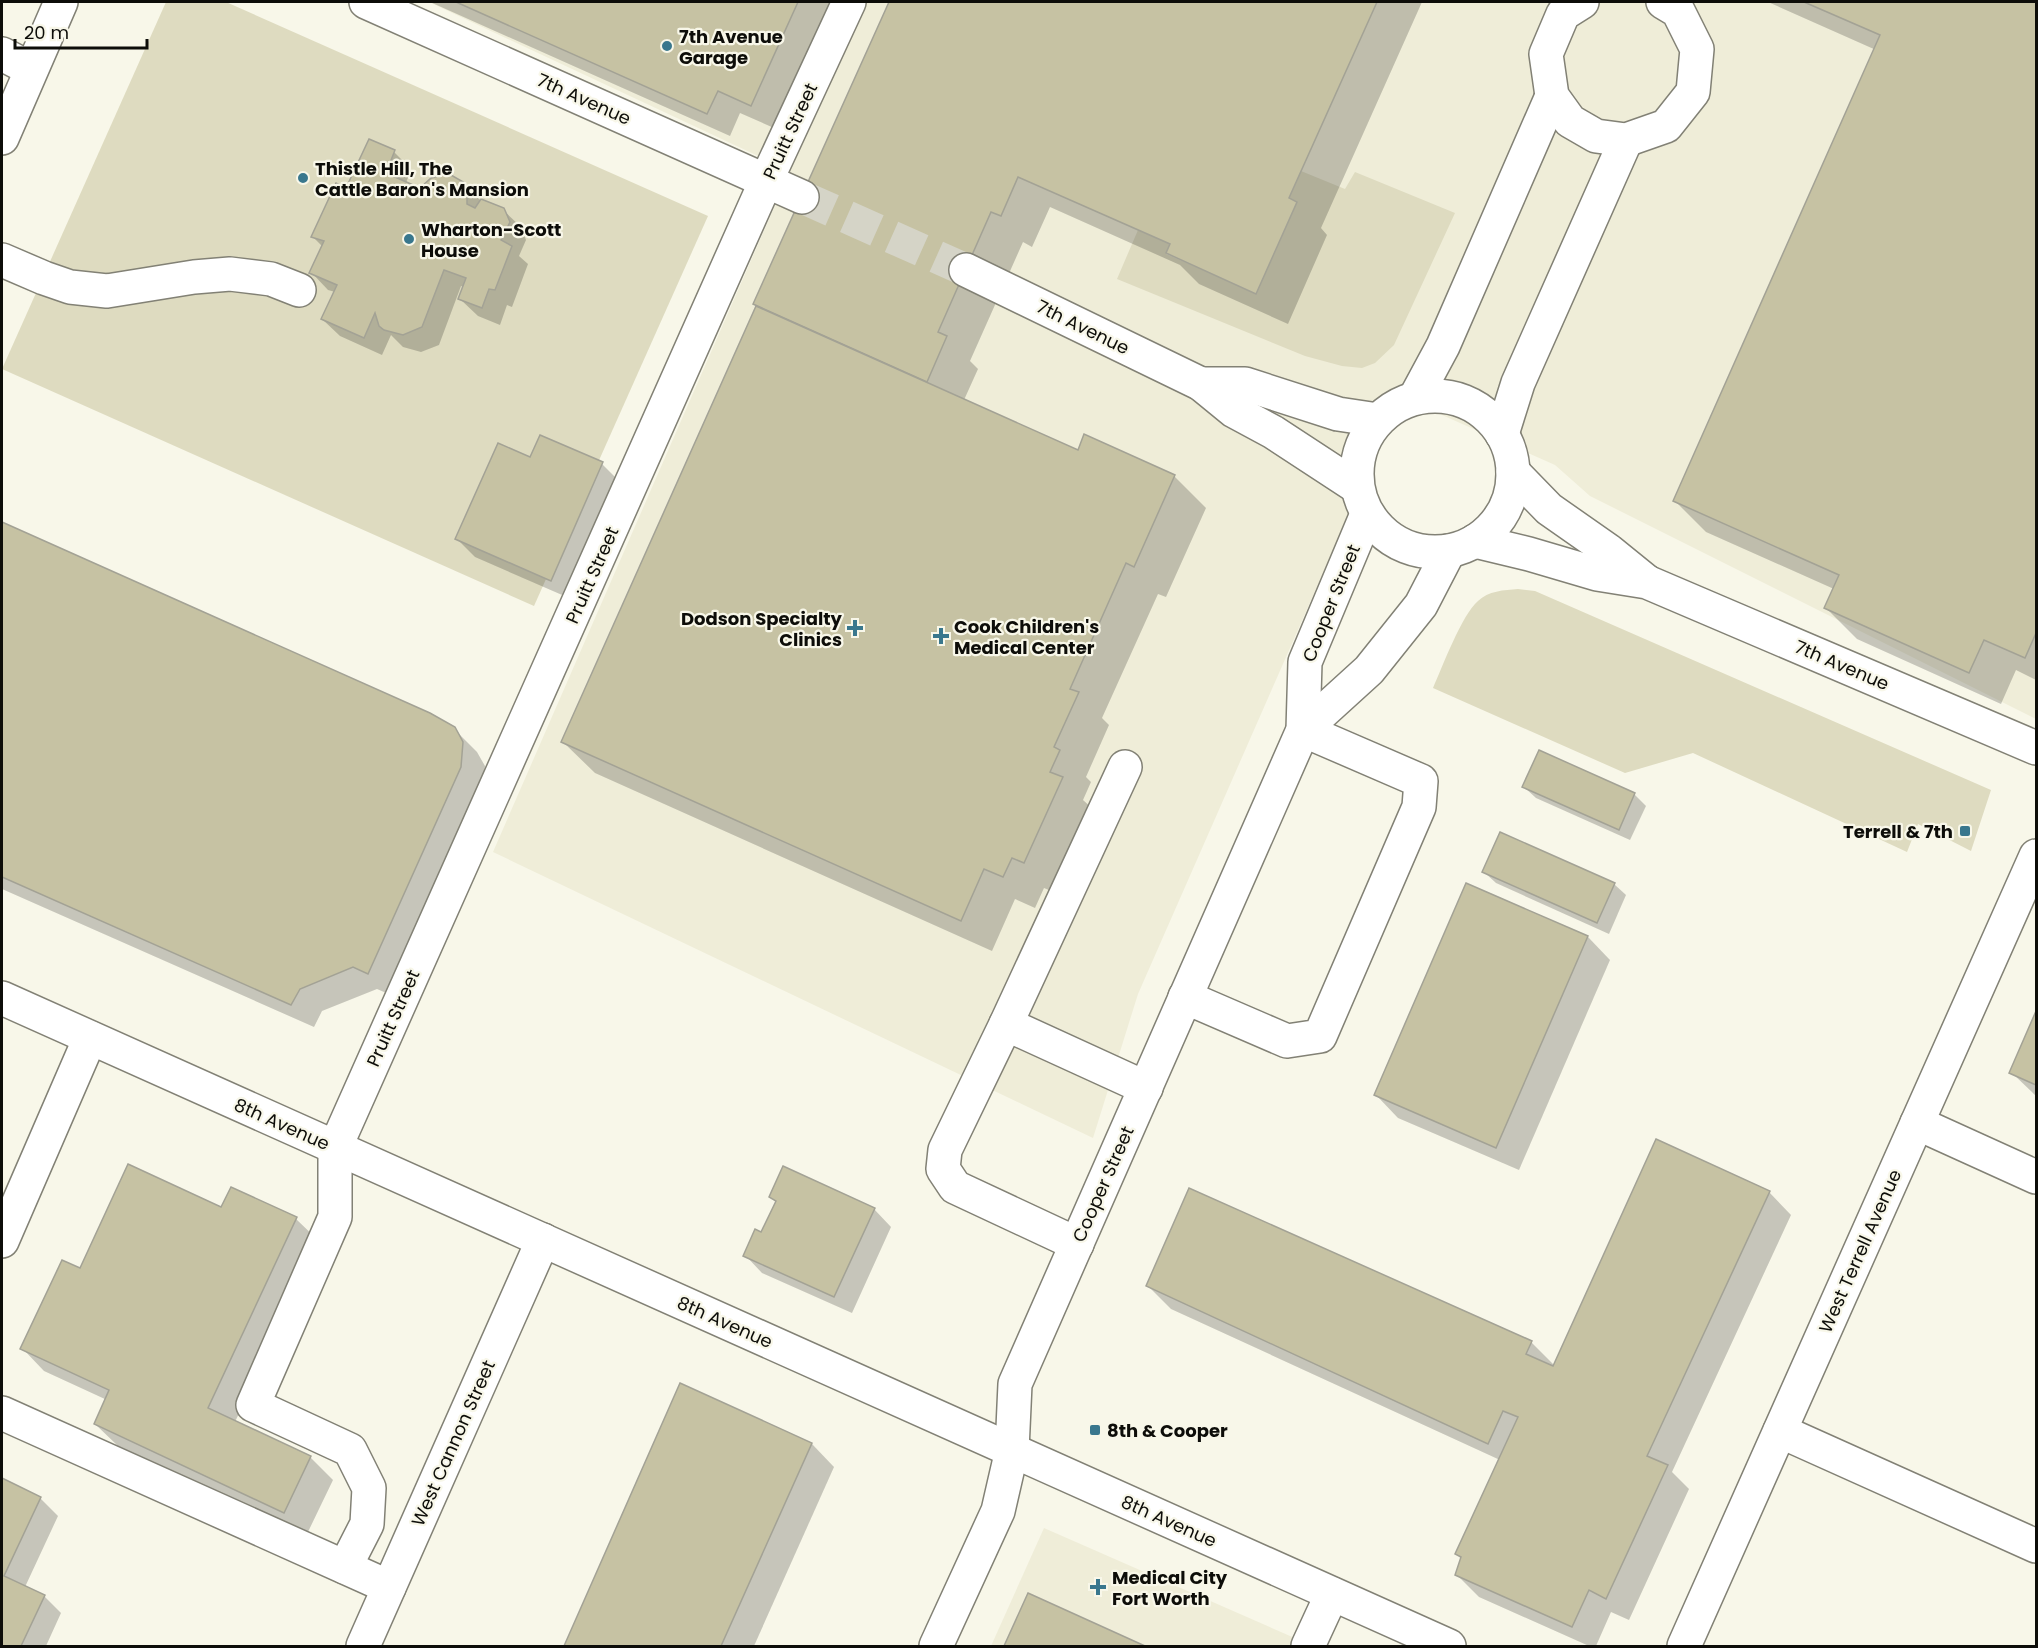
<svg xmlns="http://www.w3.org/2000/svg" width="2038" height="1648" font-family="Poppins,sans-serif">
	<rect width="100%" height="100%" fill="#f8f7e9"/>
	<g fill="#efedd8">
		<path d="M 429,2 L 2036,2 L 2036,719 L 1590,496 L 1555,465 L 1397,395 L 1341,532 L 1138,994 L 1093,1138 L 493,852 L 790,171 Z"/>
		<path d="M 1044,1528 L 1313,1646 L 991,1646 Z"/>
	</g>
	<g fill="#dedbc0">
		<path d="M 166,2 L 226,2 L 708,216 L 534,606 L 2,369 Z"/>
		<path d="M 1301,171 L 1345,189 L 1355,172 L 1455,213 L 1394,345 L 1375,363 L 1362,368 L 1342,366 L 1305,356 L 1117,279 L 1138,230 L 1170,244 L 1166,254 L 1256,293 L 1289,198 Z"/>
		<path d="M 1518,589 L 1535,591 L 1991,790 L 1971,851 L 1918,824 L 1907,852 L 1693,753 L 1625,773 L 1433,688 C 1442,668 1462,614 1478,601 C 1488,591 1504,590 1518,589 Z"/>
	</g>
	<g fill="#0003">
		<path d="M 430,2 L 830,2 L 774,128 L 740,113 L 730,136 Z"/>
		<path d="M 890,2 L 1422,2 L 1321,228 L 1327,235 L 1288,324 L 1199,284 L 1180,265 L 1050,207 L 1032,247 L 1023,242 L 970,361 L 978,369 L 964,400 L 1078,452 L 1174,476 L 1206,508 L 1166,597 L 1158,594 L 1102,718 L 1109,725 L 1086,777 L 1091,782 L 1083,800 L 1094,810 L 1056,893 L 1044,888 L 1035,908 L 1015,899 L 992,951 L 595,773 L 563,742 L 758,307 L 755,304 Z"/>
		<path d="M 1768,2 L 2036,2 L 2036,680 L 2016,670 L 2001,704 L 1857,639 L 1826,608 L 1834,589 L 1706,532 L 1675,501 L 1876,50 Z"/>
		<path d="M 394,152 L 411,169 L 406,183 L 420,190 L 464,184 L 481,201 L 503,210 L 521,227 L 526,240 L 519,256 L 528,264 L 512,307 L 507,305 L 500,325 L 478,316 L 460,299 L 464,287 L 461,286 L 439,345 L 421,352 L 403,347 L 391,335 L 382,355 L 340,336 L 322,319 L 335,292 L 328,290 L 311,272 L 323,247 L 313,237 L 347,190 Z"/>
		<path d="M 602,464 L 619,481 L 569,598 L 475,557 L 457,539 Z"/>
		<path d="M 2,524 L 429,714 L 454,729 L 477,752 L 485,766 L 483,790 L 391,995 L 377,989 L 322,1011 L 314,1027 L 2,889 Z"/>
		<path d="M 1524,787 L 1634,794 L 1646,806 L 1630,840 L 1536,798 Z"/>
		<path d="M 1484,872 L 1614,884 L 1626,895 L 1609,934 L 1496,883 Z"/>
		<path d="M 1588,937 L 1610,960 L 1519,1170 L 1398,1118 L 1376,1095 Z"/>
		<path d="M 2036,1015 L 2036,1096 L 2011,1072 Z"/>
		<path d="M 1769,1192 L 1791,1215 L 1672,1472 L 1689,1489 L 1629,1620 L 1611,1612 L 1596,1646 L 1589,1646 L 1479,1597 L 1456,1574 L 1462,1560 L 1457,1554 L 1500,1460 L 1171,1309 L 1148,1286 L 1531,1342 L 1555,1366 Z"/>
		<path d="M 771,1197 L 874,1209 L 891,1227 L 852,1313 L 762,1273 L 745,1255 L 762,1234 L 777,1203 Z"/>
		<path d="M 222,1209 L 296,1219 L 319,1241 L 235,1422 L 310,1457 L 333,1480 L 307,1534 L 118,1446 L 95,1424 L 107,1400 L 44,1371 L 22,1348 L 81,1270 Z"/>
		<path d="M 681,1385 L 812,1444 L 834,1467 L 754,1646 L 566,1646 Z"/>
		<path d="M 2,1480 L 40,1498 L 58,1516 L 25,1587 L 44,1596 L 61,1613 L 46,1646 L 2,1646 Z"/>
		<path d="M 1029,1595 L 1142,1646 L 1006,1646 Z"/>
	</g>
	<g fill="#c6c2a3" stroke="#a3a295" stroke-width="1.5">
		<path d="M 456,2 L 798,2 L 751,106 L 718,91 L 707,114 Z"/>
		<path d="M 889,2 L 1377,2 L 1289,198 L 1297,202 L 1256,294 L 1166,253 L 1170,244 L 1018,177 L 1001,216 L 991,212 L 938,332 L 947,336 L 927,382 L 753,304 Z"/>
		<path d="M 1804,2 L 2036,2 L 2036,633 L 2025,658 L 1984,640 L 1969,673 L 1824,608 L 1839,575 L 1673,501 L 1880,35 Z"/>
		<path d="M 369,139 L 395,150 L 386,173 L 420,188 L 431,178 L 446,174 L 451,175 L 465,183 L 467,191 L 467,204 L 475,208 L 481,199 L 504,208 L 510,222 L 501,240 L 512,246 L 495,290 L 489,289 L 482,308 L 458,299 L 466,278 L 444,270 L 422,327 L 403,335 L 384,330 L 379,326 L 375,313 L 364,338 L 321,319 L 337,285 L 309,273 L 324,241 L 311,237 L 336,183 L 346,188 Z"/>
		<path d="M 756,306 L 1078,450 L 1084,434 L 1175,475 L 1134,567 L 1126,563 L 1070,689 L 1079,692 L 1054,747 L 1060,750 L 1050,772 L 1063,777 L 1024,863 L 1012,858 L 1003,877 L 984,869 L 961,921 L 561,742 Z"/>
		<path d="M 540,435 L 603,462 L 551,581 L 455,539 L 498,443 L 530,457 Z"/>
		<path d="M 2,522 L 430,713 L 455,727 L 463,742 L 461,767 L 368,974 L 353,967 L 300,989 L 291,1005 L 2,877 Z"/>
		<path d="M 1539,750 L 1635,793 L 1619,830 L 1522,787 Z"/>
		<path d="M 1500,832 L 1615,883 L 1597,923 L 1482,872 Z"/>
		<path d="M 1466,883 L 1588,936 L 1496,1148 L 1374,1095 Z"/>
		<path d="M 2036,1011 L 2036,1085 L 2009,1073 Z"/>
		<path d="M 1656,1139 L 1770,1191 L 1647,1456 L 1668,1465 L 1606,1599 L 1589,1590 L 1572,1627 L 1455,1575 L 1461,1557 L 1455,1554 L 1518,1417 L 1503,1411 L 1488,1444 L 1146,1286 L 1189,1188 L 1532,1341 L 1526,1354 L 1553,1366 Z"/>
		<path d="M 128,1164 L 221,1207 L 231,1187 L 297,1217 L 208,1408 L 311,1456 L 284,1513 L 94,1424 L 109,1390 L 20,1349 L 62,1260 L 80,1268 Z"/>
		<path d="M 783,1166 L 875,1208 L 834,1297 L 743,1256 L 755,1229 L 761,1232 L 776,1201 L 769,1197 Z"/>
		<path d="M 680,1383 L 812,1443 L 721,1646 L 564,1646 Z"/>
		<path d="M 2,1478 L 41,1497 L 4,1576 L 45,1595 L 21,1646 L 2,1646 Z"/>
		<path d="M 1028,1593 L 1145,1646 L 1004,1646 Z"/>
	</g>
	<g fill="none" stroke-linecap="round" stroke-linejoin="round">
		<path stroke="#d5d4c7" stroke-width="33" stroke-dasharray="33 16" stroke-linecap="butt" d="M 802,197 L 966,270"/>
		<g stroke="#828175" stroke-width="36">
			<g id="minor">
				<path d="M 366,2 L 802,197"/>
				<path d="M 1582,2 L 1563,14 L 1546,54 L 1552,96 L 1570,121 L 1596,136 L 1626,140 L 1666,126 L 1693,92 L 1697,49 L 1678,11 L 1663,2"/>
				<path d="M 2,54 L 31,69"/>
				<path d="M 2,138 L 61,2"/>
				<path d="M 2,260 L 44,278 L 70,287 L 107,291 L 194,277 L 230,274 L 271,279 L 299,290"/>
				<path d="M 966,270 L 1201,384 L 1234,411 L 1273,432 L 1357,487"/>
				<path d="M 1201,384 L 1245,384 L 1338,414 L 1378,420"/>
				<circle cx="1435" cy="474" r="78"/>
				<path d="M 1415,398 L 1443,346 L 1552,96"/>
				<path d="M 1502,434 L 1518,383 L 1626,140"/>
				<path d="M 1513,472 L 1549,509 L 1609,551 L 1646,581"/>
				<path d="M 1475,541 L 1529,554 L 1597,574 L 1647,582 L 2036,748"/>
				<path d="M 1303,730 L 1369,670 L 1421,605 L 1449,551"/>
				<path d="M 1185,997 L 1287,1041 L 1320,1036 L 1419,807 L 1421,781 L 1303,730"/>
				<path d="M 1006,1024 L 1146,1088"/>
				<path d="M 1917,1123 L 2036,1177"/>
				<path d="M 2,1241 L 90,1038"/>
				<path d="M 1077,1244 L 955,1187 L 943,1169 L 945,1150 L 1006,1024 L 1125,767"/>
				<path d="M 2,1413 L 389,1587"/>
				<path d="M 1780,1431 L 2036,1546"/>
				<path d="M 345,1567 L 367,1524 L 369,1488 L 350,1450 L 253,1405 L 335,1217 L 335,1148 L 766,181 L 849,2"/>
				<path d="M 363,1646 L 543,1240"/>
				<path d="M 936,1646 L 998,1511 L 1012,1450 L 1015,1384 L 1303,730 L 1305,662 L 1367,514"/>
				<path d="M 1308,1646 L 1332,1594"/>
				<path d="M 1684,1646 L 2036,856"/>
			</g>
		</g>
		<g stroke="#828175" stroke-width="36">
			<path id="major" d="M 2,998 L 1449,1646"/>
		</g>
		<use href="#minor" stroke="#fff" stroke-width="33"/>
		<use href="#major" stroke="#fff" stroke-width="33"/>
	</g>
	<g fill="#39778d" stroke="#f8f7e9" stroke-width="2">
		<circle cx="667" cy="46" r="6"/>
		<circle cx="303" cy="178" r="6"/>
		<circle cx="409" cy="239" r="6"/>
		<path d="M852 619h6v6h6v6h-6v6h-6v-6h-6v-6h6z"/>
		<path d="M938 627h6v6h6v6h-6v6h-6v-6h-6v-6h6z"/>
		<rect x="1959" y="825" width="12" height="12" rx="3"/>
		<rect x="1089" y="1424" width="12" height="12" rx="3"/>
		<path d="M1095 1578h6v6h6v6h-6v6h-6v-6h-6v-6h6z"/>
	</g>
	<g text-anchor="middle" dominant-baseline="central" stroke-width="4.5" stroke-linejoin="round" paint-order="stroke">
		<g font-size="18" font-weight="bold" fill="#0d0d09" stroke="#f8f7e9" text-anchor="start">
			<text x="679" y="36">7th Avenue<tspan x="679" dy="21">Garage</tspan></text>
			<text x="315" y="168">Thistle Hill, The<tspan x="315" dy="21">Cattle Baron's Mansion</tspan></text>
			<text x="421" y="229">Wharton-Scott<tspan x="421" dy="21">House</tspan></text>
			<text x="842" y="618" text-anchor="end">Dodson Specialty<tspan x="842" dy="21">Clinics</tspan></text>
			<text x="954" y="626">Cook Children's<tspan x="954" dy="21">Medical Center</tspan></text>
			<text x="1953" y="831" text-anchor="end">Terrell &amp; 7th</text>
			<text x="1107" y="1430">8th &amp; Cooper</text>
			<text x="1112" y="1577">Medical City<tspan x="1112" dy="21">Fort Worth</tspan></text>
		</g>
		<g font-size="18" fill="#0d0d09" stroke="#f8f7e9">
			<text transform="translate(584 99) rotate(24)">7th Avenue</text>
			<text transform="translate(790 131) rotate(-65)">Pruitt Street</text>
			<text transform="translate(1083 327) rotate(26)">7th Avenue</text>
			<text transform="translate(592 575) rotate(-66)">Pruitt Street</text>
			<text transform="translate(1331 603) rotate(-68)">Cooper Street</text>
			<text transform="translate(1842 665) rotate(23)">7th Avenue</text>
			<text transform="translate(393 1018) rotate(-66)">Pruitt Street</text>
			<text transform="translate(282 1124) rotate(24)">8th Avenue</text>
			<text transform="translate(1103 1184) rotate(-66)">Cooper Street</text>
			<text transform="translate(1860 1251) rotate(-66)">West Terrell Avenue</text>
			<text transform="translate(725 1322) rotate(24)">8th Avenue</text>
			<text transform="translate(453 1443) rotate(-66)">West Cannon Street</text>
			<text transform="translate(1169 1521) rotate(24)">8th Avenue</text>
		</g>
	</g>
	<rect width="2038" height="1648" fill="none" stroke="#0d0d09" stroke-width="6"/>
	<path d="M15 39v9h132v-9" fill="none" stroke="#0d0d09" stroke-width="3"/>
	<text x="24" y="39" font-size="18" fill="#0d0d09" stroke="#f8f7e9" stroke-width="4.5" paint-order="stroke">20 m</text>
</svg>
